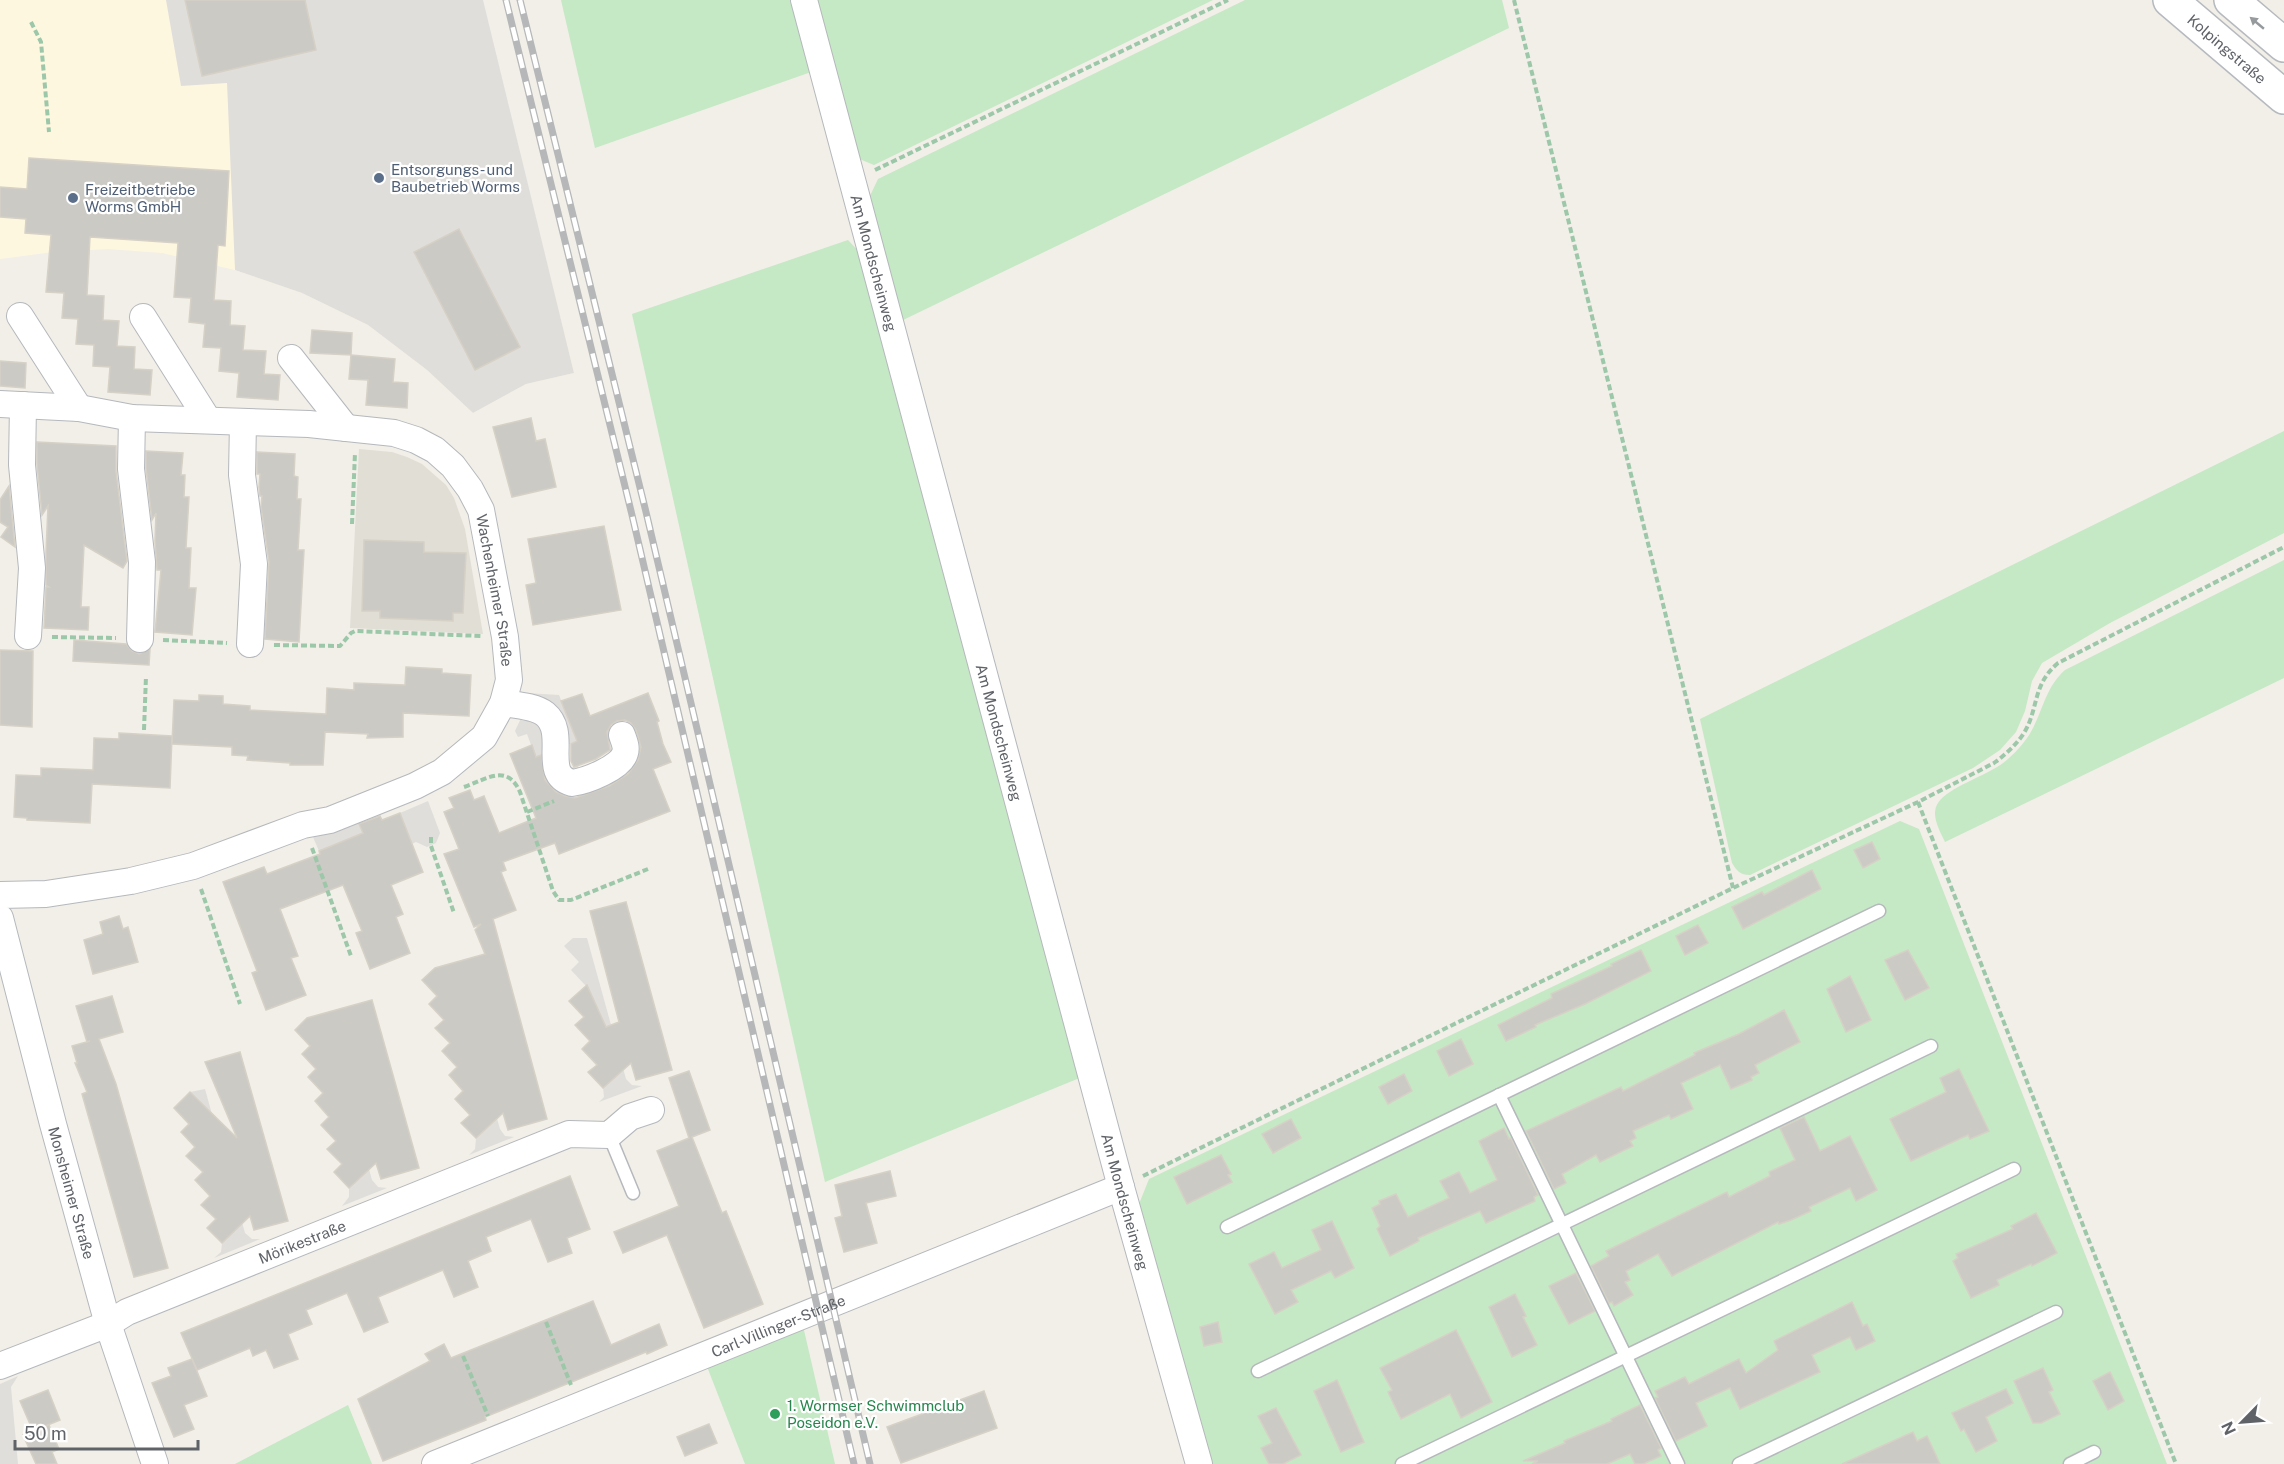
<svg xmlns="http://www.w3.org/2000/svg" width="2284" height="1464" font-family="'Public Sans',sans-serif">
	<rect width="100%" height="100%" fill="#f1efe8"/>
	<path fill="#fef7e0" d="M 0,0 L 482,0 L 574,373 L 526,384 L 473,413 L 427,370 L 368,325 L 302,293 L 235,270 L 162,253 L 108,249 L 53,252 L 0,259 Z"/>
	<g fill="#e0deda">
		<path d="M 166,0 L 483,0 L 574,373 L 526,384 L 473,413 L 427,370 L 368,325 L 302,293 L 235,270 L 227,83 L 181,86 Z"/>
		<path d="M 527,693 L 559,695 L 577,741 L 563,747 L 571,768 L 578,766 L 581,773 L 611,753 L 603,731 L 636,719 L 647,762 L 551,799 L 527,734 L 518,737 L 515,731 L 523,714 Z"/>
		<path d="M 428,801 L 440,833 L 436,843 L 427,847 L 416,842 L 412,844 L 400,813 Z"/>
		<path d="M 357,819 L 375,864 L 337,844 L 319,851 L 313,837 Z"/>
		<path d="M 573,938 L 587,938 L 626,1079 L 632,1085 L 642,1086 L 599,1102 L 604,1097 L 603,1088 L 611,1081 L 597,1065 L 598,1033 L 584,1017 L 592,1009 L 577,993 L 586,986 L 571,970 L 579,962 L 564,946 Z"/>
		<path d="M 460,988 L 500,1129 L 505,1136 L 514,1137 L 469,1155 L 475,1149 L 476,1138 L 485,1130 L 470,1115 L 471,1083 L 457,1067 L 465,1059 Z"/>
		<path d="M 332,1037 L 372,1180 L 378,1187 L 387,1188 L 342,1206 L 349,1197 L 349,1188 L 357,1180 L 337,1109 L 323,1093 L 331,1085 Z"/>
		<path d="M 205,1089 L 245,1233 L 252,1239 L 260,1239 L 214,1258 L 221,1252 L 222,1243 L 231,1234 L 216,1219 L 225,1210 L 218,1187 L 203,1172 L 211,1163 L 197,1115 L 182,1100 L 190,1092 Z"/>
		<path d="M 18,1376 L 11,1387 L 18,1464 L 0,1464 L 0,1384 Z"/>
	</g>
	<path fill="#e1ded6" d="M 359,449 L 392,452 L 407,457 L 422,464 L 446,485 L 454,498 L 465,529 L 483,634 L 350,628 Z"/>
	<g fill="#c5e8c5">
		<path d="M 561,0 L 795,0 L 814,71 L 595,148 Z"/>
		<path d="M 815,0 L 1213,0 L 874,165 L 857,158 Z"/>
		<path d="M 1245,0 L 1502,0 L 1509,28 L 901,321 L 868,200 L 878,179 Z"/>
		<path d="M 848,240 L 864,257 L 1082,1077 L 825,1182 L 632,314 Z"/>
		<path d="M 2284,431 L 2284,533 L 2110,623 L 2042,663 L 2032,681 L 2025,711 L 2016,732 L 2000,750 L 1973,768 L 1750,875 C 1740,875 1737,871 1732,863 L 1700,719 Z"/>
		<path d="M 2284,560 L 2284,678 L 1945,842 C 1940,831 1930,815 1938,803 C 1949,786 1991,775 2008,759 C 2018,750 2028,739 2034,726 C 2044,706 2047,686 2065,670 Z"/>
		<path d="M 1900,821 L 1919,829 L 2167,1464 L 1206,1464 L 1137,1209 L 1149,1179 Z"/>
		<path d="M 803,1326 L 835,1464 L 745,1464 L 706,1364 Z"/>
		<path d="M 348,1405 L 372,1464 L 235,1464 Z"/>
	</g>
	<g fill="#cccac5" stroke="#d6d1c6" stroke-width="1.5">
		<path d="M 185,0 L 305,0 L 316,50 L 202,76 Z"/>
		<path d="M 29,158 L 229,171 L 225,246 L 218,245 L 214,300 L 231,301 L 230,325 L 245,326 L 243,350 L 266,351 L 264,374 L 280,375 L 278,400 L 237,397 L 239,373 L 219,371 L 221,348 L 203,347 L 205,324 L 189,322 L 191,298 L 174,297 L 178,243 L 90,237 L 87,295 L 104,296 L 103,320 L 119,321 L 117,346 L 135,347 L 134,369 L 152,370 L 150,395 L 108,392 L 110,367 L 93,366 L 94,345 L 76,344 L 78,319 L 62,318 L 64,293 L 46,292 L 51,235 L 25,233 L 26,219 L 0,217 L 0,187 L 27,189 Z"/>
		<path d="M 459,229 L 520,347 L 475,370 L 414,252 Z"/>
		<path d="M 312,330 L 352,333 L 351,355 L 310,353 Z"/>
		<path d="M 351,355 L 395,359 L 393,382 L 408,383 L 407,408 L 366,405 L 368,380 L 349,379 Z"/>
		<path d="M 0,361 L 26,363 L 25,388 L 0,386 Z"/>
		<path d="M 531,418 L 536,441 L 545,439 L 556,487 L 512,497 L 493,427 Z"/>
		<path d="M 37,442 L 116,446 L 116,471 L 127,561 L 123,568 L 84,545 L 81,607 L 89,607 L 88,630 L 44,628 L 46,587 L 49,587 L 46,585 L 46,552 L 48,506 L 42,515 L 37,464 Z"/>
		<path d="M 146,451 L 183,453 L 181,475 L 185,475 L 184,497 L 189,497 L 186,548 L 191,548 L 189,588 L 196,588 L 192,635 L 155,632 L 161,570 L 157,570 L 155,541 L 156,513 L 152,520 L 146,468 Z"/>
		<path d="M 257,452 L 295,454 L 294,476 L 298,477 L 297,499 L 301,499 L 298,550 L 304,550 L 299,642 L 265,639 L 269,562 L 261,507 L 262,496 L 260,496 L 259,487 L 260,474 L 257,474 Z"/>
		<path d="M 9,486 L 15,547 L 1,537 L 8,527 L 0,522 L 0,500 Z"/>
		<path d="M 604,526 L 621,610 L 533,625 L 526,585 L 536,583 L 528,539 Z"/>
		<path d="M 364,540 L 424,542 L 424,552 L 466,553 L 463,613 L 453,613 L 453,621 L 380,618 L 380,611 L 362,611 Z"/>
		<path d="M 74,640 L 126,644 L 132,651 L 139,654 L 150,649 L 149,665 L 73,661 Z"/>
		<path d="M 0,650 L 33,651 L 32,727 L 0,725 Z"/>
		<path d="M 406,667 L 442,669 L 442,673 L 471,675 L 469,716 L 403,713 L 403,737 L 367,738 L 368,734 L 325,732 L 323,765 L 290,765 L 290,763 L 247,760 L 248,756 L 232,755 L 232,747 L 172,744 L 174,700 L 199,701 L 199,695 L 223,696 L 223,704 L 250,706 L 250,710 L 326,714 L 327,688 L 354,690 L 354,683 L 405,685 Z"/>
		<path d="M 648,693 L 659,721 L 657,722 L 663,744 L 671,762 L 653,769 L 670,811 L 559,854 L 555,843 L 503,862 L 506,870 L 501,872 L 516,910 L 493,919 L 547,1119 L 508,1130 L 503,1113 L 476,1138 L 461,1123 L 470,1115 L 455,1099 L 463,1091 L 449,1075 L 457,1067 L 442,1051 L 450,1043 L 435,1028 L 444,1020 L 429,1004 L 437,996 L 422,980 L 435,968 L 485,954 L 475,930 L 481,924 L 474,927 L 444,854 L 459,849 L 444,812 L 454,808 L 449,798 L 470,790 L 474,800 L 484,796 L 499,833 L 536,818 L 510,754 L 532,745 L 536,757 L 541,755 L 545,780 L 556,792 L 565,796 L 575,798 L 609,786 L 628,774 L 638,760 L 641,747 L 636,730 L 631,723 L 625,720 L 617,721 L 611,725 L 607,732 L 610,750 L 596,759 L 574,767 L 571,761 L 571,744 L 577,741 L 561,701 L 582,694 L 590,716 Z"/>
		<path d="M 119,733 L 172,736 L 170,788 L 92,784 L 90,823 L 27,820 L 27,818 L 14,817 L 16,775 L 41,776 L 41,768 L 93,770 L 94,738 L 119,739 Z"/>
		<path d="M 400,813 L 423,872 L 391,885 L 403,914 L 396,917 L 410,953 L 370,969 L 356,933 L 362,931 L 343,885 L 280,909 L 298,956 L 291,958 L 306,995 L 266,1010 L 252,973 L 257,971 L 223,882 L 264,867 L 267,874 L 320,854 L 319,851 L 363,833 L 359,824 L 380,816 L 382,820 Z"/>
		<path d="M 1872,842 L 1880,859 L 1863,868 L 1854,850 Z"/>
		<path d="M 1812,870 L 1821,889 L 1743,929 L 1732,907 L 1762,892 L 1764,895 Z"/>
		<path d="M 626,902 L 672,1070 L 636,1080 L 631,1063 L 603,1088 L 588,1072 L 597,1065 L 582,1049 L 590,1041 L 575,1025 L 584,1017 L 569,1001 L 587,985 L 606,1027 L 619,1022 L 590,911 Z"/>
		<path d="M 119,916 L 123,929 L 128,927 L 138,962 L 93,974 L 84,940 L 103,934 L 100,922 Z"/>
		<path d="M 1698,925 L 1708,943 L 1685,955 L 1676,936 Z"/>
		<path d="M 1641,950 L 1651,971 L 1585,1004 L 1535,1025 L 1536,1027 L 1506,1041 L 1498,1025 L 1552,998 L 1551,994 L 1612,966 L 1611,964 Z"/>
		<path d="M 1908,950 L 1929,988 L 1905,1000 L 1885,960 Z"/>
		<path d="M 1850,976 L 1871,1020 L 1846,1032 L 1827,989 Z"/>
		<path d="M 112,996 L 123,1032 L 99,1039 L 116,1084 L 168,1268 L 134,1277 L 82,1094 L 87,1092 L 75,1063 L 77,1063 L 72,1046 L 90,1041 L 87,1042 L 76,1006 Z"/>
		<path d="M 372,1000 L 419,1168 L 381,1179 L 376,1163 L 349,1188 L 334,1172 L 342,1164 L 327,1149 L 336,1141 L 321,1125 L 329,1117 L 315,1101 L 323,1093 L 308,1077 L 316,1069 L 302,1054 L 310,1046 L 295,1030 L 307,1018 Z"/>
		<path d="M 1784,1010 L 1800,1042 L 1755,1065 L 1759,1073 L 1751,1077 L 1752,1080 L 1731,1089 L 1720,1065 L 1681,1083 L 1693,1109 L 1671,1119 L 1669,1115 L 1633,1131 L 1636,1138 L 1630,1141 L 1633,1146 L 1600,1162 L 1596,1155 L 1562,1174 L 1566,1183 L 1554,1189 L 1526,1131 L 1621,1087 L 1623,1091 L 1695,1055 L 1694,1053 L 1739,1034 Z"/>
		<path d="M 1461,1039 L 1473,1064 L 1449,1076 L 1437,1051 Z"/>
		<path d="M 240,1052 L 288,1221 L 254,1230 L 250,1216 L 222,1243 L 207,1228 L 216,1219 L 201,1205 L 210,1196 L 195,1180 L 203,1172 L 186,1156 L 195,1147 L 181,1132 L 189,1124 L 174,1108 L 190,1092 L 237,1138 L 205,1062 Z"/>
		<path d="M 1959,1069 L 1989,1131 L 1970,1139 L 1968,1135 L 1911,1161 L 1890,1119 L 1946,1092 L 1940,1078 Z"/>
		<path d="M 689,1071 L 710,1130 L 692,1137 L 722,1213 L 726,1211 L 763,1304 L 704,1328 L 667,1235 L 623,1253 L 614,1232 L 679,1206 L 657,1151 L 689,1138 L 669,1078 Z"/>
		<path d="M 1404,1074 L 1412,1091 L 1388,1104 L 1379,1087 Z"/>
		<path d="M 1804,1117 L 1820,1151 L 1850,1136 L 1877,1190 L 1856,1201 L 1850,1188 L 1809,1207 L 1811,1211 L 1791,1220 L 1779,1224 L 1778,1222 L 1672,1276 L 1658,1254 L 1626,1271 L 1630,1280 L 1625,1282 L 1633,1295 L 1614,1306 L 1612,1302 L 1609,1303 L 1591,1266 L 1609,1256 L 1606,1251 L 1727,1192 L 1729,1197 L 1770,1176 L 1769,1172 L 1795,1160 L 1780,1128 Z"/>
		<path d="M 1291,1119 L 1301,1138 L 1273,1153 L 1262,1134 Z"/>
		<path d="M 1504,1128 L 1509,1139 L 1511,1138 L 1538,1195 L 1534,1197 L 1535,1201 L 1486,1223 L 1480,1211 L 1418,1238 L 1419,1241 L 1390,1256 L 1377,1229 L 1380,1226 L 1372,1208 L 1380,1204 L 1379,1201 L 1396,1194 L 1408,1217 L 1449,1198 L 1440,1181 L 1459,1172 L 1470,1193 L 1497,1180 L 1479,1141 Z"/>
		<path d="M 1221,1155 L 1231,1174 L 1228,1175 L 1232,1182 L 1187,1204 L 1174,1177 Z"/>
		<path d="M 890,1171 L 896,1196 L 866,1203 L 877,1243 L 844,1252 L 835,1218 L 842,1216 L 835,1185 Z"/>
		<path d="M 570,1176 L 590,1229 L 567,1238 L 572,1253 L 548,1262 L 531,1219 L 486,1237 L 491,1251 L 468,1261 L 478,1287 L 454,1297 L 443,1270 L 378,1297 L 388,1322 L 364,1332 L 347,1293 L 306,1310 L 312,1324 L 288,1334 L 298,1359 L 274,1368 L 266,1350 L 253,1356 L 250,1348 L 197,1370 L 181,1333 Z"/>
		<path d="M 2036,1213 L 2057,1253 L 2032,1266 L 2031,1264 L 1997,1280 L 1999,1285 L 1971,1298 L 1953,1261 L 1958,1258 L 1956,1254 L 2013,1229 L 2011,1226 Z"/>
		<path d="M 1332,1221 L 1354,1268 L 1335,1278 L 1331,1271 L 1291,1290 L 1298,1302 L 1275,1314 L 1249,1264 L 1274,1252 L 1282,1268 L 1321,1250 L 1312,1230 Z"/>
		<path d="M 1576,1273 L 1595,1311 L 1569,1324 L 1549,1286 Z"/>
		<path d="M 1515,1294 L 1526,1316 L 1523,1317 L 1537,1345 L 1512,1357 L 1489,1307 Z"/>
		<path d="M 593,1301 L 611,1345 L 659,1324 L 667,1345 L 647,1354 L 646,1352 L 485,1417 L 486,1420 L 383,1461 L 358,1399 L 430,1361 L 425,1354 L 444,1344 L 451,1358 Z"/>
		<path d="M 1852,1302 L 1863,1326 L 1867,1324 L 1875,1341 L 1856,1350 L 1850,1337 L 1812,1355 L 1820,1372 L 1740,1409 L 1730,1388 L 1696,1403 L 1707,1426 L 1676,1441 L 1655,1398 L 1658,1397 L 1655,1391 L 1685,1377 L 1689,1384 L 1739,1359 L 1746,1373 L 1778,1350 L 1774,1341 Z"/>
		<path d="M 1218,1322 L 1222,1342 L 1204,1346 L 1200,1327 Z"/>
		<path d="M 1456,1330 L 1492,1402 L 1461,1418 L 1450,1394 L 1401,1419 L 1388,1392 L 1392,1390 L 1380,1368 Z"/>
		<path d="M 192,1359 L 207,1396 L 184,1405 L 194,1429 L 174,1437 L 152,1383 L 171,1376 L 168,1368 Z"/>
		<path d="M 2043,1368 L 2053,1390 L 2049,1392 L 2060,1414 L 2041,1423 L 2033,1423 L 2014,1381 Z"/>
		<path d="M 2110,1372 L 2124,1401 L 2108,1410 L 2093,1381 Z"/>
		<path d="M 1337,1380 L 1364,1442 L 1341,1452 L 1314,1391 Z"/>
		<path d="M 2006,1389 L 2013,1403 L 1986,1417 L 1997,1441 L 1976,1452 L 1964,1429 L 1961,1431 L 1952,1413 Z"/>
		<path d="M 48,1390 L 60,1420 L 33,1431 L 20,1401 Z"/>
		<path d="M 984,1391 L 997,1428 L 901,1463 L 887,1427 Z"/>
		<path d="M 1640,1405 L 1661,1448 L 1658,1450 L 1661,1456 L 1643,1464 L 1635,1464 L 1630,1454 L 1607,1464 L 1532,1464 L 1538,1461 L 1523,1461 L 1565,1443 L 1564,1441 L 1612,1421 L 1611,1419 Z"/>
		<path d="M 1276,1408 L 1301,1455 L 1283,1464 L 1269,1464 L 1261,1448 L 1272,1443 L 1258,1416 Z"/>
		<path d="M 709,1424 L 717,1443 L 685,1456 L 677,1437 Z"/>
		<path d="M 49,1425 L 59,1449 L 52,1452 L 57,1464 L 36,1464 L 23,1435 Z"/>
		<path d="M 1913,1432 L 1917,1441 L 1927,1436 L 1940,1464 L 1842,1464 Z"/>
	</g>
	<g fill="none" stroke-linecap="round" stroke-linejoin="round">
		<g stroke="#b5b8bc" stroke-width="15">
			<g id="lane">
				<path d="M 1499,1095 L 1678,1464"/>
				<path d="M 609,1135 L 633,1193"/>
				<path d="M 1227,1227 L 1879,911"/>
				<path d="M 1258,1371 L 1931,1046"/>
				<path d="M 1402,1464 L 2014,1169"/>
				<path d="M 1739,1464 L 2056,1312"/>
				<path d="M 2070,1464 L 2094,1452"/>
			</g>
		</g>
		<g stroke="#b5b8bc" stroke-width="28">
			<g id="street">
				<path id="s1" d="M 804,0 L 1121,1187 L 1199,1464"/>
				<path d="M 20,316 L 79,408"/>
				<path d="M 143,317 L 208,420"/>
				<path d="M 291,358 L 346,428"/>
				<path id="s2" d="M 0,404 L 79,408 L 132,418 L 309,424 L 356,429 L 394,433 L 416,440 L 435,450 L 453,466 L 470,489 L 481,510 L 505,637 L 509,680 L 503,703 L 484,737 L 442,772 L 415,786 L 330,820 L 303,825 L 193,866 L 131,881 L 46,894 L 0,895"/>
				<path d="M 23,405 L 22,465 L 32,568 L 28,636"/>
				<path d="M 132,418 L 131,469 L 142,562 L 140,639"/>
				<path d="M 243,422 L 242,475 L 254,564 L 250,644"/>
				<path d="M 503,703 C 516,705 535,706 545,714 C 569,734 540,774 572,783 C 586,781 621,768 625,753 C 627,747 624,741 622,735"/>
				<path id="s3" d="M 0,918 L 53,1124 L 108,1324 L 155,1464"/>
				<path id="s4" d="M 0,1366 L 108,1324 L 127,1312 L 569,1134 L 609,1135 L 630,1117 L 651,1110"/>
				<path id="s5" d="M 435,1464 L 1121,1187"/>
			</g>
		</g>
		<g stroke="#b6babf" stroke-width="36">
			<g id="secondary">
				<path id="s6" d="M 2170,0 L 2284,97"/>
				<path d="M 2231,0 L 2284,45"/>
			</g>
		</g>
		<g stroke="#9cc7a9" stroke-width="4" stroke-dasharray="6 3" stroke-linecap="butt">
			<path d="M 1514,0 L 1733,888"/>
			<path d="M 31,22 L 41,42 L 49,132"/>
			<path d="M 875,170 L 1228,0"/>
			<path d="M 352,524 L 355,453"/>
			<path d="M 52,637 L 116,638"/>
			<path d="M 163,640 L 227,643"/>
			<path d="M 274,645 L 340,646 L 351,633 L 355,631 L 481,636"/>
			<path d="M 144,730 L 146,676"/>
			<path d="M 464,787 C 487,779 507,763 520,792 L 553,891 L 559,900 L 571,900 L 648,869"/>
			<path d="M 1918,802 L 2176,1464"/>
			<path d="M 527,812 L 554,801"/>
			<path d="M 431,837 L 431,846 L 454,913"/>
			<path d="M 312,848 L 351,956"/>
			<path d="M 201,889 L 240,1004"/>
			<path d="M 1143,1176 L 1733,888 L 1918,802 L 1994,763 C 2005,755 2016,745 2024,733 C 2039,708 2032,685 2058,663 L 2284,547"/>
			<path d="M 546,1322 L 571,1385"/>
			<path d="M 463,1356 L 488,1416"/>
		</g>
		<use href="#lane" stroke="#fff" stroke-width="12"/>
		<use href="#street" stroke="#fff" stroke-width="26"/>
		<use href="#secondary" stroke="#fff" stroke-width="33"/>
		<g stroke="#b6b7b8" stroke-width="7">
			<g id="rail">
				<path d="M 506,0 L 632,515 L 854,1464"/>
				<path d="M 520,0 L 646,512 L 870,1464"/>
			</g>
		</g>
		<use href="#rail" stroke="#fff" stroke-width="4.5" stroke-dasharray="14" stroke-linecap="butt"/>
	</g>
	<defs><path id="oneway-solid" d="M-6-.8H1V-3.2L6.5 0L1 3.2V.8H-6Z" transform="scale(1.5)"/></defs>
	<use fill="#979a9d" href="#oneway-solid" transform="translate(2257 23) rotate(-140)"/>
	<g fill="#5c6f8a" stroke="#fff" stroke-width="2">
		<circle cx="379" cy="178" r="6"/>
		<circle cx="73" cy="198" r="6"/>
	</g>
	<circle fill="#2e9e5b" stroke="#fff" stroke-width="2" cx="775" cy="1414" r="6"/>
	<g text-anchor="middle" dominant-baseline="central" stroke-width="4.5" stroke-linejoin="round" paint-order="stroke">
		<g font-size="15" fill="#5f6368" stroke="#fff">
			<text stroke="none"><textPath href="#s6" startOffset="75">Kolpingstraße</textPath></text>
			<text stroke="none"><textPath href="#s1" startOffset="272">Am Mondscheinweg</textPath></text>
			<text stroke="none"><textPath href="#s2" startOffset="598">Wachenheimer Straße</textPath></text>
			<text stroke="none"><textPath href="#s1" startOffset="758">Am Mondscheinweg</textPath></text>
			<text stroke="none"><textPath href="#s3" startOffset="284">Monsheimer Straße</textPath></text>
			<text stroke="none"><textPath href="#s1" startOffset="1244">Am Mondscheinweg</textPath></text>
			<text stroke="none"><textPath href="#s4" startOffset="327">Mörikestraße</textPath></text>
			<text stroke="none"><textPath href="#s5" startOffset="370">Carl-Villinger-Straße</textPath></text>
		</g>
		<g font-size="15" fill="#4e5e75" stroke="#fff" text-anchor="start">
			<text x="391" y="169">Entsorgungs- und<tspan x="391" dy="17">Baubetrieb Worms</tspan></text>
			<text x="85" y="189">Freizeitbetriebe<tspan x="85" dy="17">Worms GmbH</tspan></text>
		</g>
		<g font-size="15" fill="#27864d" stroke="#fff" text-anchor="start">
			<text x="787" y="1405">1. Wormser Schwimmclub<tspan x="787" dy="17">Poseidon e.V.</tspan></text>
		</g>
	</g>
	<g transform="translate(2242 1422) rotate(245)" stroke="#ffffff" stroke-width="4.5" paint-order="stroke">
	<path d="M0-4.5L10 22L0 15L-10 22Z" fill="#5f6368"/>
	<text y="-9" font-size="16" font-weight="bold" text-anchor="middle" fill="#5f6368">N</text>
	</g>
	<path d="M15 1440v9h183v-9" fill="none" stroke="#5f6368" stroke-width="3"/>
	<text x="24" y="1440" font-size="18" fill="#5f6368" stroke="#ffffff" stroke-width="4.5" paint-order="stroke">50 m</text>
</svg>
